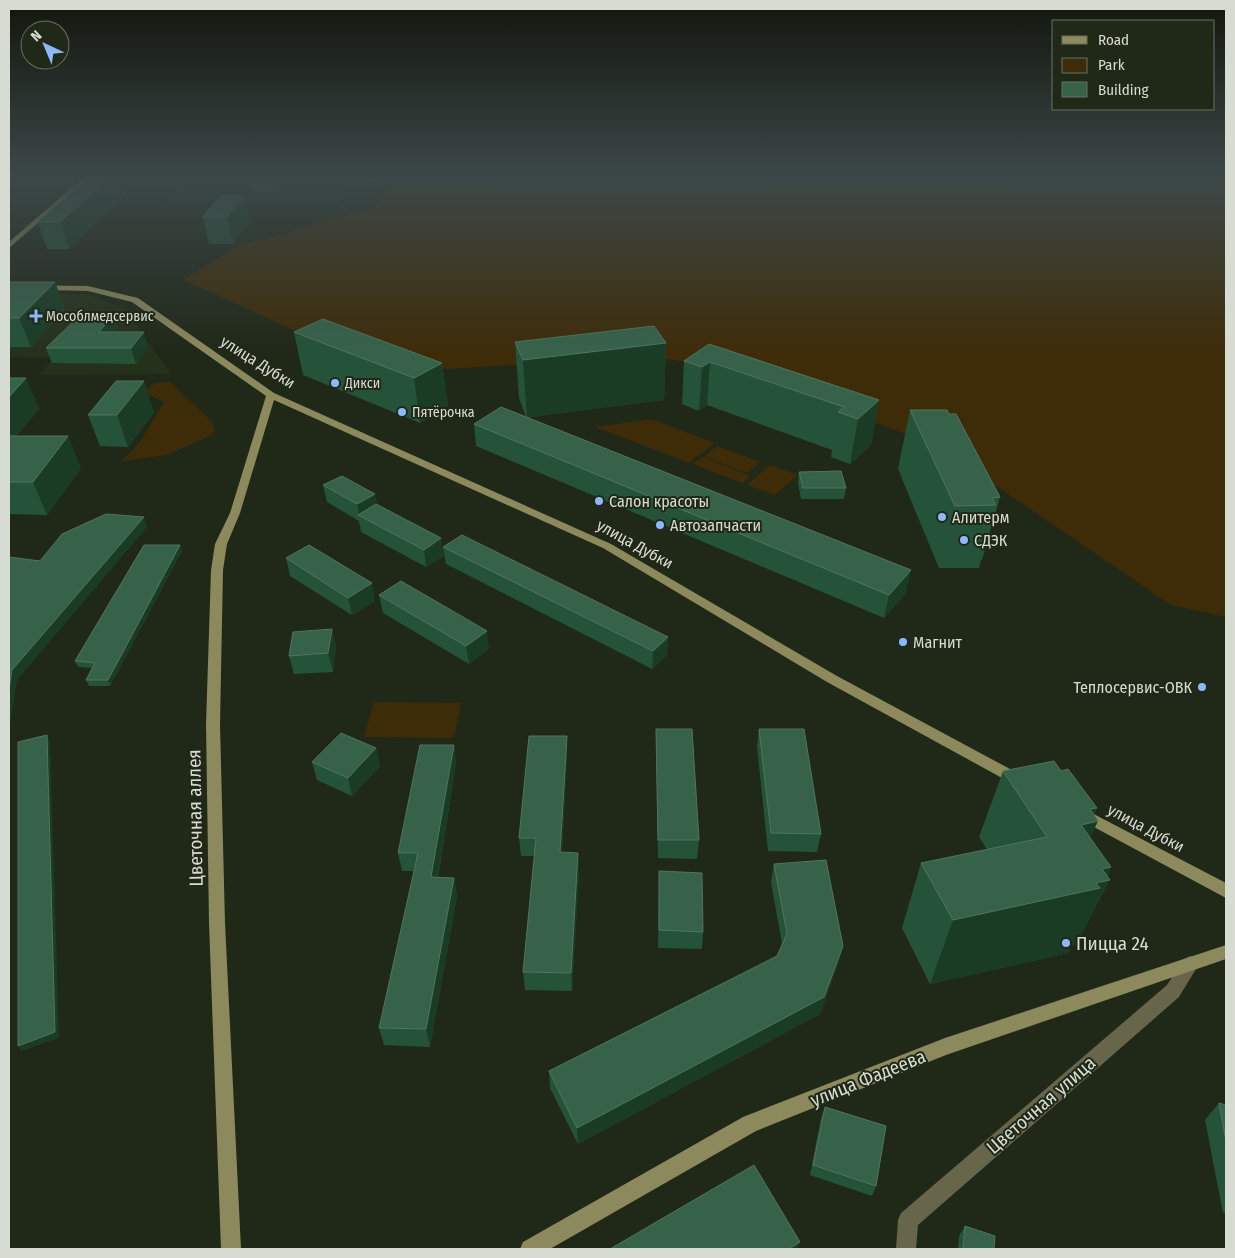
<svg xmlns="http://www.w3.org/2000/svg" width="1235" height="1258" font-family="'Fira Sans Condensed',sans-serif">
	<rect width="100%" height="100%" fill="#202818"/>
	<g fill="#25311a">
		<path d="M 187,177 L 354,177 L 339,203 L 164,202 Z"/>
		<path d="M 9,293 L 87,294 L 125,309 L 171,374 L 39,375 L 54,358 L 9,357 Z"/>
	</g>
	<g fill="#3e2c09">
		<path d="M 363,177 L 1226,177 L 1226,617 L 1171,605 L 936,445 L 725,368 L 655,357 L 446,369 L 354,357 L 183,280 L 238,246 L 376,207 L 388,184 L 361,180 Z"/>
		<path d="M 170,382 L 213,423 L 214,434 L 167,455 L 122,461 L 140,442 L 164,402 L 144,392 L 155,383 Z"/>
		<path d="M 651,419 L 715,443 L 689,463 L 595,427 Z"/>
		<path d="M 717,446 L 760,462 L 747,473 L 704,457 Z"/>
		<path d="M 702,457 L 751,476 L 742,483 L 693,464 Z"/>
		<path d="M 770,465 L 798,475 L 775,495 L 747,485 Z"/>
		<path d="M 374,702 L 461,703 L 454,738 L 364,737 Z"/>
	</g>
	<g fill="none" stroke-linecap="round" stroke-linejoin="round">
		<path fill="#67654a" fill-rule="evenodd" d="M 1190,956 L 1196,959 L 1199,964 L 1179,997 L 918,1225 L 916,1249 L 896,1249 L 898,1220 L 901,1213 L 1167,985 L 1184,959 Z"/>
		<g fill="#8c895d" fill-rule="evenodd">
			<path d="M 84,177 L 91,177 L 9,248 L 9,242 Z"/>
			<path d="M 9,285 L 88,286 L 138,298 L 274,393 L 611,544 L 837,676 L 1023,776 L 1025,780 L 1023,784 L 1018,786 L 1013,784 L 827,682 L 603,548 L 274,400 L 240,513 L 227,544 L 223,570 L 220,724 L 225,923 L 241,1249 L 221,1249 L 209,923 L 206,724 L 211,570 L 215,544 L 230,513 L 266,396 L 132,302 L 88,291 L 9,289 Z"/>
			<path d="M 1084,809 L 1226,883 L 1226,898 L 1079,819 L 1076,815 L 1079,811 Z"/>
			<path d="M 1226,945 L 1226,959 L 946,1055 L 756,1131 L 550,1249 L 520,1249 L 523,1242 L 743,1117 L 945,1038 Z"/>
		</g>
	</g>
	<g fill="#245339">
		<path d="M 89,177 L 121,177 L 126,194 L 69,249 L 47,249 L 38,222 Z"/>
		<path d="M 249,177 L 290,177 L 285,184 L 283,184 L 277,193 L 252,193 L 249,178 Z"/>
		<path d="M 220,196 L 250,221 L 233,244 L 209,244 L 203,217 Z"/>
		<path d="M 9,282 L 55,282 L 65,310 L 31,347 L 9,347 Z"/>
		<path d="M 113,315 L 118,330 L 117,332 L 148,347 L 136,364 L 52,363 L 46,348 Z"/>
		<path d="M 294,332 L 442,363 L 448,406 L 420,423 L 303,375 Z"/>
		<path d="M 515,342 L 666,343 L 664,400 L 527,417 L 906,593 L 884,618 L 476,446 L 474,424 L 526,417 L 519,398 Z"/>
		<path d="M 709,344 L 879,400 L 871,445 L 850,464 L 831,457 L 832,450 L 707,405 L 699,411 L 682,404 L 684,361 Z"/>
		<path d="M 9,378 L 39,409 L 16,436 L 81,468 L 47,515 L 9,514 Z"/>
		<path d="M 910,410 L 1000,497 L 982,560 L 981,560 L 979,568 L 939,568 L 898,469 Z"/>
		<path d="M 154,412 L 128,447 L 100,446 L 88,415 Z"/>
		<path d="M 799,472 L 846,488 L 844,499 L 801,499 L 798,483 Z"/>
		<path d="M 323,485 L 377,505 L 444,556 L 426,567 L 361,532 L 359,521 L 327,502 Z"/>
		<path d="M 180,545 L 182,551 L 110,686 L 89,686 L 86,680 L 92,668 L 78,667 L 75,661 Z"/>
		<path d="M 443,547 L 668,637 L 667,655 L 652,669 L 446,564 Z"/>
		<path d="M 286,558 L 375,601 L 352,615 L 290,576 Z"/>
		<path d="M 379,595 L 489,649 L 469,664 L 383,613 Z"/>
		<path d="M 332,629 L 336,647 L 333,672 L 294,674 L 289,656 Z"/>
		<path d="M 656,729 L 699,840 L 697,859 L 658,858 L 656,747 Z"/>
		<path d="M 759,729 L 821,834 L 817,852 L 768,851 L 757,747 Z"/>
		<path d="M 567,736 L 567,755 L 562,852 L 579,871 L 572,991 L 525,990 L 523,972 L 534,856 L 521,856 L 519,838 Z"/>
		<path d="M 454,745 L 456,763 L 438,878 L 454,878 L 457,896 L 430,1047 L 384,1045 L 379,1028 L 414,871 L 402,871 L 398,853 Z"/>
		<path d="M 376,748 L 380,766 L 352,796 L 317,780 L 312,762 Z"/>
		<path d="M 1003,771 L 1061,771 L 1097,808 L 1094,815 L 1090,838 L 1111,867 L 1077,944 L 1071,946 L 1068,953 L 930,984 L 902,928 L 921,863 L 987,850 L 979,837 Z"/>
		<path d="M 774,864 L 843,946 L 838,964 L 820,1014 L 578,1144 L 550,1088 L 549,1071 L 777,956 L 782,944 L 771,882 Z"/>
		<path d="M 659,871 L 703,932 L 702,949 L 658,948 Z"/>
		<path d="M 1219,1103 L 1226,1105 L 1226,1213 L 1223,1213 L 1205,1120 Z"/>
		<path d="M 825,1107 L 876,1186 L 872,1196 L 810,1175 L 821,1118 Z"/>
		<path d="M 965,1226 L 994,1249 L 958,1249 L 959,1236 Z"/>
	</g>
	<g fill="#1a3c25">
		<path d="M 110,177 L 121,177 L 126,194 L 69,249 L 60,222 Z"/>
		<path d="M 274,177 L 281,177 L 283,184 L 277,193 L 274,178 Z"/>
		<path d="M 284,177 L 290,177 L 285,184 Z"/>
		<path d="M 244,196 L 250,221 L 233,244 L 227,217 Z"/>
		<path d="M 55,282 L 65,310 L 31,347 L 19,318 Z"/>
		<path d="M 113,315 L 118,330 L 104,347 L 99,332 Z"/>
		<path d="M 144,332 L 148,347 L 136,364 L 131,348 Z"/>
		<path d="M 666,343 L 664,400 L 527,418 L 523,360 Z"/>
		<path d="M 710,362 L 707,405 L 699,411 L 702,367 Z"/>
		<path d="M 442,363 L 448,406 L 420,423 L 414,378 Z"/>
		<path d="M 26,378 L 39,409 L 9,444 L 9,397 Z"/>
		<path d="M 144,381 L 154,412 L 128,447 L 117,415 Z"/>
		<path d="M 879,400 L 871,445 L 850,464 L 858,419 Z"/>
		<path d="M 68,436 L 81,468 L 47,515 L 33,482 Z"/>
		<path d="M 375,494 L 378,511 L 359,515 L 357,504 Z"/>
		<path d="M 144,517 L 147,527 L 17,680 L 10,724 L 9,725 L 9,689 L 12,670 Z"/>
		<path d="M 441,538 L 444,556 L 426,567 L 424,550 Z"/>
		<path d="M 180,545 L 182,551 L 110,686 L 108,680 Z"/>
		<path d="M 911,570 L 906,593 L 884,618 L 889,595 Z"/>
		<path d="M 372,583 L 375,601 L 352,615 L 348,598 Z"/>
		<path d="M 332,629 L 336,647 L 333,672 L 328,653 Z"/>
		<path d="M 487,631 L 489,649 L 469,664 L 466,646 Z"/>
		<path d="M 668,637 L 667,655 L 652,669 L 653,651 Z"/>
		<path d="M 47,735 L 50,741 L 59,1038 L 22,1051 L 18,1046 Z"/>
		<path d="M 567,736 L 567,755 L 561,870 L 560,852 Z"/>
		<path d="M 454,745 L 456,763 L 435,895 L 431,877 Z"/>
		<path d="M 376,748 L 380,766 L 352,796 L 348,778 Z"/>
		<path d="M 1097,808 L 1090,823 L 1098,821 L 1068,887 L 1081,825 L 1090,809 Z"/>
		<path d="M 578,853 L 579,871 L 572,991 L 571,973 Z"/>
		<path d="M 1111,867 L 1104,881 L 1110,880 L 1077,944 L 1071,946 L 1068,953 L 930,984 L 953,920 L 1102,869 Z"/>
		<path d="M 454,878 L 457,896 L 430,1047 L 426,1029 Z"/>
		<path d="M 843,946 L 838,964 L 820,1014 L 578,1144 L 577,1128 Z"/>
		<path d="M 800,1242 L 798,1249 L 789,1249 Z"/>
	</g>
	<g fill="#37624a" stroke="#50755f">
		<path d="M 89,177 L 110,177 L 60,222 L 38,222 Z"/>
		<rect x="249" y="177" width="25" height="1"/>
		<path d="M 220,196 L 244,196 L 227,217 L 203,217 Z"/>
		<path d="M 9,282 L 55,282 L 19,318 L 9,318 Z"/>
		<path d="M 80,315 L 113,315 L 99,332 L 144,332 L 131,348 L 46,348 Z"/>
		<path d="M 323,319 L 442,363 L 414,378 L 294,332 Z"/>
		<path d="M 654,326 L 666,343 L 523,360 L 515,342 Z"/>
		<path d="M 709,344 L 879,400 L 858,419 L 838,412 L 844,407 L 710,362 L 702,367 L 684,361 Z"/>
		<path d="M 9,378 L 26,378 L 9,397 Z"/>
		<path d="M 116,381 L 144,381 L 117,415 L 88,415 Z"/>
		<path d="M 501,407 L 911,570 L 889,595 L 474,424 Z"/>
		<path d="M 910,410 L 947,410 L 949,414 L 956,414 L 1000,497 L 992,498 L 996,505 L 955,506 Z"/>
		<path d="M 9,436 L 68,436 L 33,482 L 9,482 Z"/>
		<path d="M 841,471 L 846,488 L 803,488 L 799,472 Z"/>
		<path d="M 342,476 L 375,494 L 357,504 L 323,485 Z"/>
		<path d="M 376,504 L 441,538 L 424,550 L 358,515 Z"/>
		<path d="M 106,514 L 144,517 L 12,670 L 9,689 L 9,557 L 40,561 L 62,534 Z"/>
		<path d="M 462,535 L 668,637 L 653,651 L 443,547 Z"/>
		<path d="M 144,545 L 180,545 L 108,680 L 86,680 L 95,663 L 75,661 Z"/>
		<path d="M 309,545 L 372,583 L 348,598 L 286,558 Z"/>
		<path d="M 401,581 L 487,631 L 466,646 L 379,595 Z"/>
		<path d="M 332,629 L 328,653 L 289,656 L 293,632 Z"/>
		<path d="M 656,729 L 692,729 L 699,840 L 658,840 Z"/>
		<path d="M 759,729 L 804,729 L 821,834 L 771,833 Z"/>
		<path d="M 341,733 L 376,748 L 348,778 L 312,762 Z"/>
		<path d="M 47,735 L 55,1032 L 18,1046 L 18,742 Z"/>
		<path d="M 529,736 L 567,736 L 560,852 L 578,853 L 571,973 L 523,972 L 536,838 L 519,838 Z"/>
		<path d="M 420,745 L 454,745 L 431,877 L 454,878 L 426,1029 L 379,1028 L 418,853 L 398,853 Z"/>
		<path d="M 1054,761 L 1061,771 L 1068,769 L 1097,808 L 1090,809 L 1098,821 L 1081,825 L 1111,867 L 1102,869 L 1110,880 L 1096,883 L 1100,888 L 953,920 L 921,863 L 1047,837 L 1003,771 Z"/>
		<path d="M 826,860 L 843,946 L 824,997 L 577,1128 L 549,1071 L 777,956 L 787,934 L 774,864 Z"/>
		<path d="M 659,871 L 702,873 L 703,932 L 659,930 Z"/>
		<path d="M 1219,1103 L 1226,1105 L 1226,1141 Z"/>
		<path d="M 825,1107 L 886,1126 L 876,1186 L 813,1165 Z"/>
		<path d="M 754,1165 L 800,1242 L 789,1249 L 610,1249 Z"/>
		<path d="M 965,1226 L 995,1236 L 994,1249 L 963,1249 Z"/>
	</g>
	<linearGradient id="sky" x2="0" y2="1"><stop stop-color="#12160d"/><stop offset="0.5" stop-color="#3c4848"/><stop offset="1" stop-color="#3c4848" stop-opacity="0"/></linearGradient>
	<rect width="1235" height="353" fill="url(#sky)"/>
	<g fill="#8db9fc" stroke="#202818" stroke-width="2">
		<path d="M33.5 308.5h5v5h5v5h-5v5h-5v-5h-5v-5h5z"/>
		<circle cx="335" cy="383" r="5"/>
		<circle cx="402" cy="412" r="5"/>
		<circle cx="599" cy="501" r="5"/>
		<circle cx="942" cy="517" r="5"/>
		<circle cx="660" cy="525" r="5"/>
		<circle cx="964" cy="540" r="5"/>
		<circle cx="903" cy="642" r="5"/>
		<circle cx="1202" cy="687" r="5"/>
		<circle cx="1066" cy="943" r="5"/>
	</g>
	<g text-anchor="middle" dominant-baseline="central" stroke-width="4" stroke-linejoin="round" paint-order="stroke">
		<g font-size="14" fill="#d7dcd2" stroke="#202818" text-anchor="start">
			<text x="46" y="316">Мособлмедсервис</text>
			<text x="345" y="383">Дикси</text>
			<text x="412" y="412">Пятёрочка</text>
		</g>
		<g font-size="16" fill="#d7dcd2" stroke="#202818">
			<text transform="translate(258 362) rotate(32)">улица Дубки</text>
			<text transform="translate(635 544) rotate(29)">улица Дубки</text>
			<text transform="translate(1146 828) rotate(28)">улица Дубки</text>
		</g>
		<g font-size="16" fill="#d7dcd2" stroke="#202818" text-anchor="start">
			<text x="609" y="501">Салон красоты</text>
			<text x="952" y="517">Алитерм</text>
			<text x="670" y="525">Автозапчасти</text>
			<text x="974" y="540">СДЭК</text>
			<text x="913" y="642">Магнит</text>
			<text x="1192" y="687" text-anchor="end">Теплосервис-ОВК</text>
		</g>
		<g font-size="19" fill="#d7dcd2" stroke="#202818">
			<text transform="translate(195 818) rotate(-91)">Цветочная аллея</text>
			<text transform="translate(868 1078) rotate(-22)">улица Фадеева</text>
			<text transform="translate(1041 1105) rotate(-41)">Цветочная улица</text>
		</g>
		<g font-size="19" fill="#d7dcd2" stroke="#202818" text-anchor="start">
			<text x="1076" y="943">Пицца 24</text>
		</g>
	</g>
	<rect width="1235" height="1258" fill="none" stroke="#d7dcd2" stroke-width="20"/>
	<rect x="1052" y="20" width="162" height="90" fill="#202818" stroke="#697062"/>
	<rect x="1062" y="36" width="25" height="8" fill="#8c895d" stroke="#697062"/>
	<text x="1098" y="45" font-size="15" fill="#d7dcd2">Road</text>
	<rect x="1062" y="58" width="25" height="15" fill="#3e2c09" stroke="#697062"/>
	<text x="1098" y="70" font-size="15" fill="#d7dcd2">Park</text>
	<rect x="1062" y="82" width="25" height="15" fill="#37624a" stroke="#697062"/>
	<text x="1098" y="95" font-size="15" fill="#d7dcd2">Building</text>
	<g transform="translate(45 45) rotate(316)"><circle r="24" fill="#202818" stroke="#697062"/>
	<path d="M0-4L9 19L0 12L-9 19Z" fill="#8db9fc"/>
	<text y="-8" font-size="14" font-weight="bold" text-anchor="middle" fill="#d7dcd2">N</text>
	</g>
</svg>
